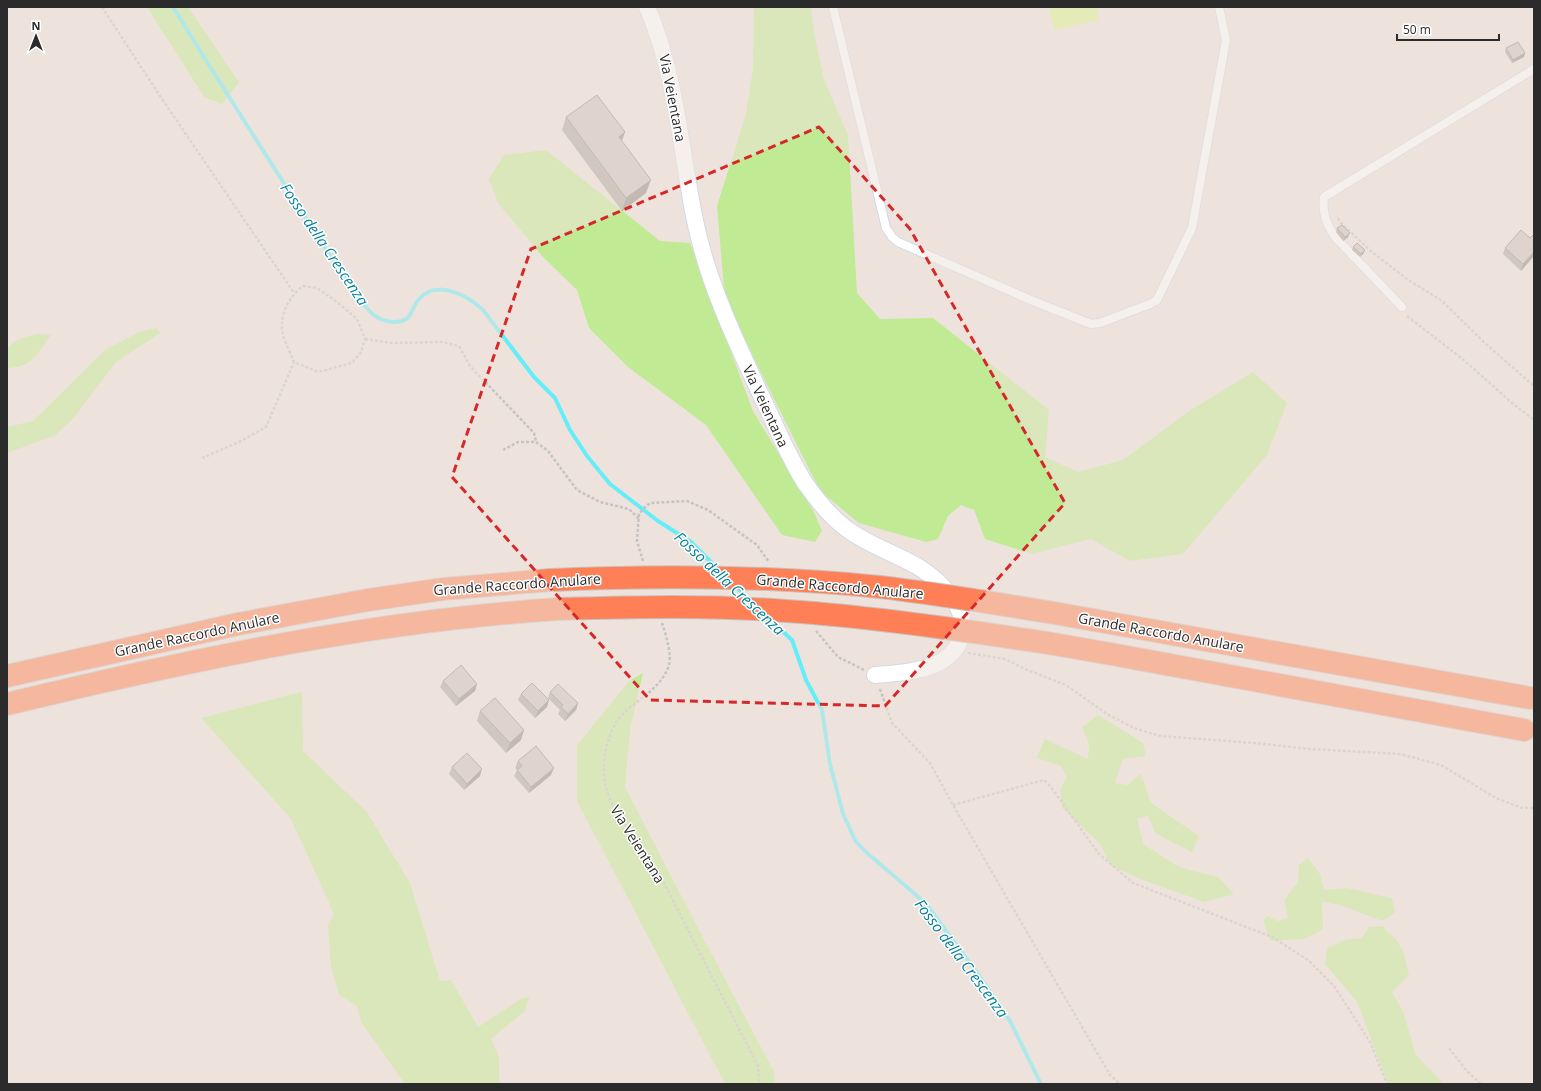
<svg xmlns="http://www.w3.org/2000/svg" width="1541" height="1091" font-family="'Open Sans',sans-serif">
	<rect width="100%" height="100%" fill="#eee3dc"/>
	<g fill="#c0ea93">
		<path d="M 147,7 L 188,7 L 239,82 L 222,104 L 204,97 Z"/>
		<path d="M 754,7 L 811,7 L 814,32 L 824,80 L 848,135 L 857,293 L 880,319 L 933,318 L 1049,410 L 1045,457 L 1078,472 L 1123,460 L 1189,411 L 1253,372 L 1287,403 L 1267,455 L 1183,554 L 1130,561 L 1091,539 L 1032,554 L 985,539 L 974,510 L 961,505 L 948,516 L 938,539 L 926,542 L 859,523 L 820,491 L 725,300 L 717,206 L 746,114 L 753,67 Z"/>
		<path d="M 546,150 L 660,241 L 690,243 L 753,411 L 814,512 L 822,531 L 815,542 L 782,535 L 706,425 L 628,367 L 589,328 L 577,290 L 542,256 L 498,203 L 489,179 L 504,155 Z"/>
		<path d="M 157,328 L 160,333 L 116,362 L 72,420 L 54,436 L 7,453 L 7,427 L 33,421 L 105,350 L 141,331 Z"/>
		<path d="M 37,334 L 51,335 C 38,353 32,368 7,368 C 7,363 6,357 7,352 C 9,340 27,337 37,334 Z"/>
		<path d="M 643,673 L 630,729 L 625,787 L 698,928 L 774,1072 L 775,1084 L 725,1084 L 577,801 L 577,745 L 630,680 Z"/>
		<path d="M 302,692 L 303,751 L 367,812 L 410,883 L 440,981 L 451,980 L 478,1027 L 522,998 L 530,997 L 524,1012 L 491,1039 L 499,1057 L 499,1082 L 508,1084 L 405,1084 L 361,1022 L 357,1006 L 339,995 L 331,966 L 328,925 L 334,914 L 291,819 L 201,718 Z"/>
		<path d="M 1098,715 L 1143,743 L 1146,756 L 1123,759 L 1115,783 L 1127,785 L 1141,774 L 1151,803 L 1199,836 L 1192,852 L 1156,834 L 1148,816 L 1137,819 L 1143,844 L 1179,867 L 1218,877 L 1234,894 L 1204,902 L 1143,880 L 1110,865 L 1100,844 L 1062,808 L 1060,789 L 1067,777 L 1061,766 L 1036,758 L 1045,739 L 1088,759 L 1089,744 L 1082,727 Z"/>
		<path d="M 1308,858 L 1320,874 L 1324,890 L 1347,888 L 1392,898 L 1395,913 L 1382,921 L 1340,905 L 1322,902 L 1323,929 L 1304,939 L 1270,941 L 1263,920 L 1267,916 L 1278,921 L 1288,918 L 1284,900 L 1298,882 L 1299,865 Z"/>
		<path d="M 1383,926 L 1388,933 L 1396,939 L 1404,953 L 1409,975 L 1392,992 L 1404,1013 L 1415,1054 L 1444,1084 L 1388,1084 L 1357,1002 L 1325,964 L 1327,948 L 1345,940 L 1362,938 L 1369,927 Z"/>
	</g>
	<path fill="#d9f28e" d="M 1048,7 L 1096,7 L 1099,20 L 1054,30 Z"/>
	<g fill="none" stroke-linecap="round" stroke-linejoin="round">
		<g stroke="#65edf9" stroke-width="4">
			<path d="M 173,7 C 219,82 267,157 315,232 C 328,253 342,275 357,295 C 363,303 368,312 377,317 C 385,322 398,324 406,319 C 413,314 413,305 419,299 C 437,279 467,295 483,310 L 534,377 L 555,398 L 570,430 L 587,456 L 610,484 L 658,521 L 691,542 L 719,570"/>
			<path d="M 735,586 L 751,601"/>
			<path d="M 768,618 L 792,640 L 806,680 L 822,710 L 830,764 L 843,814 L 856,842 L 867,853 L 907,887 L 927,905 L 975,970 L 1010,1021 L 1041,1084"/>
		</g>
		<g stroke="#d1d8e5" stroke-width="10">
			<g id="service">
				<path d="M 833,7 L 886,228 L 892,237 L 898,242 L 1033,301 L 1091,324 L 1100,323 L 1150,304 L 1157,300 L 1192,228 L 1226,40 L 1219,7"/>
				<path d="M 1402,307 L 1336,238 C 1326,224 1322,213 1324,197 L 1534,69"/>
			</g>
		</g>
		<g stroke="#d1d8e5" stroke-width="18">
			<path id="minor" d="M 647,7 C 676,74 680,145 694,216 C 707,283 738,346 767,408 C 779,433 790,459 805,483 C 817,500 830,517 847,529 C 882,555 920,557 949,594 C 955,602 961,610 962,620 C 966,670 911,672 875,675"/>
		</g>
		<g stroke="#c4c4c4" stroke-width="24">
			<g id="motorway">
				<path d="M 1060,614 L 1530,698"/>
				<path d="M 1048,643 L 1111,654 L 1524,730"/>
				<path d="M 7,676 L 238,624 L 368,600 L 443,589 L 551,580"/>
				<path d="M 7,704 C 189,660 372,621 559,609"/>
			</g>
		</g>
		<g stroke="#c4c4c4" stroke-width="2.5" stroke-dasharray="3 2" stroke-linecap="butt">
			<path d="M 102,7 L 160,96 L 294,293"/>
			<path d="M 1338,218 L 1341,223 L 1372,252 L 1407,279 L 1442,301 L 1486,344 L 1534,386"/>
			<path d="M 303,286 L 317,288 L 337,302 L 357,319 L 365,339 L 361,352 L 352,363 L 318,372 L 294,362 C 291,354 283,339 282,330 C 281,312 289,297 303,286 Z"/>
			<path d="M 1407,316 L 1465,361 L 1512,403 L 1534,420"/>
			<path d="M 365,339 L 391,343 L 442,342 L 459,346 L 470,366 L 534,433 L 536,442"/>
			<path d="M 503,450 L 518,442 L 536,442 L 548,451 L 577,490 L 600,502 L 629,509 L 639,519"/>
			<path d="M 202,458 L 241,441 L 266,427 L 294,362"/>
			<path d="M 643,561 L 637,541 L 639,514 L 644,508 L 650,503 L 687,501 L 708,510 L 757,545 L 769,562"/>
			<path d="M 662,623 C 666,636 673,655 668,668 C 660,688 640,698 625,712 C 609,726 603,754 604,774 C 604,784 608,794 612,804 L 665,885 L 758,1066 L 759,1084"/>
			<path d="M 816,631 L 838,657 L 864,670"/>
			<path d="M 968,653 L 1005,659 L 1025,669 L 1066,685 L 1107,714 L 1134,728 L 1160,736 L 1254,743 L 1310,749 L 1400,754 L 1441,765 L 1496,798 L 1522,808 L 1534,808"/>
			<path d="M 880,689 L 892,723 L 930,763 L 953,805 L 1110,1075 L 1120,1084"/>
			<path d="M 953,805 L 1044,780 L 1051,787 L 1099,854 L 1133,883 L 1272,937 L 1308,960 L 1334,986 L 1370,1042 L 1387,1084"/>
			<path d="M 1449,1048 L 1467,1071 L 1481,1084"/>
		</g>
		<use href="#service" stroke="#fff" stroke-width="8"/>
		<use href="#minor" stroke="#fff" stroke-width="16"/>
		<use href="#motorway" stroke="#ff8056" stroke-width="22"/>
		<g stroke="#c4c4c4" stroke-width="24" stroke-linecap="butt">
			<g id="motorway-bridge">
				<path d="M 551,580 C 661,575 771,576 880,587 C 940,594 1000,604 1060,614"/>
				<path d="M 559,609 C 634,607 710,605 786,611 C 874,617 961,630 1048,643"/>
			</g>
		</g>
		<use href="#motorway-bridge" stroke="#ff8056" stroke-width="22"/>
	</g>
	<g fill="#ada5a1">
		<path d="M 1506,48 L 1525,53 L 1524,57 L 1512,63 L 1505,52 Z"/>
		<path d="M 566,117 L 625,132 L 622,141 L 646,193 L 622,211 L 562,130 Z"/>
		<path d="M 1337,228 L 1348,237 L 1343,241 L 1336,232 Z"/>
		<path d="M 1353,247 L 1364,253 L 1360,257 L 1352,250 Z"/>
		<path d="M 1505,248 L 1534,256 L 1521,271 L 1503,254 Z"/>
		<path d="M 443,681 L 477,684 L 475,691 L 456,706 L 440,687 Z"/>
		<path d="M 550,692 L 578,703 L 576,710 L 565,721 L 558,714 L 560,710 L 548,698 Z"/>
		<path d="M 521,694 L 549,700 L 547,707 L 535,718 L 518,700 Z"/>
		<path d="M 480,711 L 521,740 L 506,753 L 477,721 Z"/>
		<path d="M 518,761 L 551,775 L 529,793 L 514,776 L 517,770 L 515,768 Z"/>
		<path d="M 452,767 L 480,776 L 464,790 L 449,774 Z"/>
	</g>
	<g fill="#8d8683">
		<path d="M 1525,53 L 1524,57 L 1512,63 L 1513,60 Z"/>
		<path d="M 625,132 L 620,145 L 619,137 Z"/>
		<path d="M 651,180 L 646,193 L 622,211 L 626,198 Z"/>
		<path d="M 1350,233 L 1348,237 L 1343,241 L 1345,237 Z"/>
		<path d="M 1365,250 L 1364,253 L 1360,257 L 1361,254 Z"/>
		<path d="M 1534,252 L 1534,256 L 1521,271 L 1523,264 Z"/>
		<path d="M 477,684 L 475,691 L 456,706 L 459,699 Z"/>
		<path d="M 549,700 L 547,707 L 535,718 L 538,711 Z"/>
		<path d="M 578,703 L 576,710 L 565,721 L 568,714 Z"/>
		<path d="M 524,730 L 521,740 L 506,753 L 510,743 Z"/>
		<path d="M 554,768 L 551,775 L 529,793 L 531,787 Z"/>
		<path d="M 482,769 L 480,776 L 464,790 L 467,784 Z"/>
	</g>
	<g fill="#c9c0bb" stroke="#8d8683">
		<path d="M 1518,42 L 1525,53 L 1513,60 L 1506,48 Z"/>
		<path d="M 597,95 L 625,132 L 619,137 L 651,180 L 626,198 L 566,117 Z"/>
		<path d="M 1342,225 L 1350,233 L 1345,237 L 1337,228 Z"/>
		<path d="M 1521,230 L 1530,238 L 1534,234 L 1534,252 L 1523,264 L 1505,248 Z"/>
		<path d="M 1357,243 L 1365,250 L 1361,254 L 1353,247 Z"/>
		<path d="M 461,665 L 477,684 L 459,699 L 443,681 Z"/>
		<path d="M 532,683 L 549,700 L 538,711 L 521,694 Z"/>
		<path d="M 558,684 L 578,703 L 568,714 L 561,707 L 563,705 L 550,692 Z"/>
		<path d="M 495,698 L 524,730 L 510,743 L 480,711 Z"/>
		<path d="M 536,746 L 554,768 L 531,787 L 517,770 L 522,766 L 518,761 Z"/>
		<path d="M 467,753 L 482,769 L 467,784 L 452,767 Z"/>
	</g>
	<path d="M0 0H1541V1091H0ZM 819,127 L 910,229 L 1065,503 L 885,706 L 650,700 L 452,477 L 531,249 Z" fill="#eee3dc" fill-opacity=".55" fill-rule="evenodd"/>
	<path fill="none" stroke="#d62828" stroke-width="3" stroke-dasharray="8 5" stroke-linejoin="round" d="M 819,127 L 910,229 L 1065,503 L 885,706 L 650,700 L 452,477 L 531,249 Z"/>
	<g text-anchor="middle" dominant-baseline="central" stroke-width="3" stroke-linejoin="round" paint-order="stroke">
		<g font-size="14" fill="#2b2b2b" stroke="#fff">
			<text transform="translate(673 98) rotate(79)">Via Veientana</text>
			<text transform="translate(766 406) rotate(65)">Via Veientana</text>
			<text transform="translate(517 584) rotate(-4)">Grande Raccordo Anulare</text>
			<text transform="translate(840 586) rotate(5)">Grande Raccordo Anulare</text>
			<text transform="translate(1161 632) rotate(10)">Grande Raccordo Anulare</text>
			<text transform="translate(197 634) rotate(-12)">Grande Raccordo Anulare</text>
			<text transform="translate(638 844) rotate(58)">Via Veientana</text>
		</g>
		<g font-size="15" font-style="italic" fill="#038199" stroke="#fff">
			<text transform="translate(325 244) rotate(56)">Fosso della Crescenza</text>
			<text transform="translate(730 583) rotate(43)">Fosso della Crescenza</text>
			<text transform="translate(962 958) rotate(53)">Fosso della Crescenza</text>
		</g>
	</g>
	<rect width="1541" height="1091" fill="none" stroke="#2b2b2b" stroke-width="16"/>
	<g transform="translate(36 36)" stroke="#ffffff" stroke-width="3" paint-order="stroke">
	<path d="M0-3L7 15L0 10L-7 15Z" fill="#2b2b2b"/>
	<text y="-6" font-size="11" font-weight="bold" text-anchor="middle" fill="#2b2b2b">N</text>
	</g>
	<path d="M1397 34v6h102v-6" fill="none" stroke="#2b2b2b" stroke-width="2"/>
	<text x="1403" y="34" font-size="12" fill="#2b2b2b" stroke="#ffffff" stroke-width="3" paint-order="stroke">50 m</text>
</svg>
